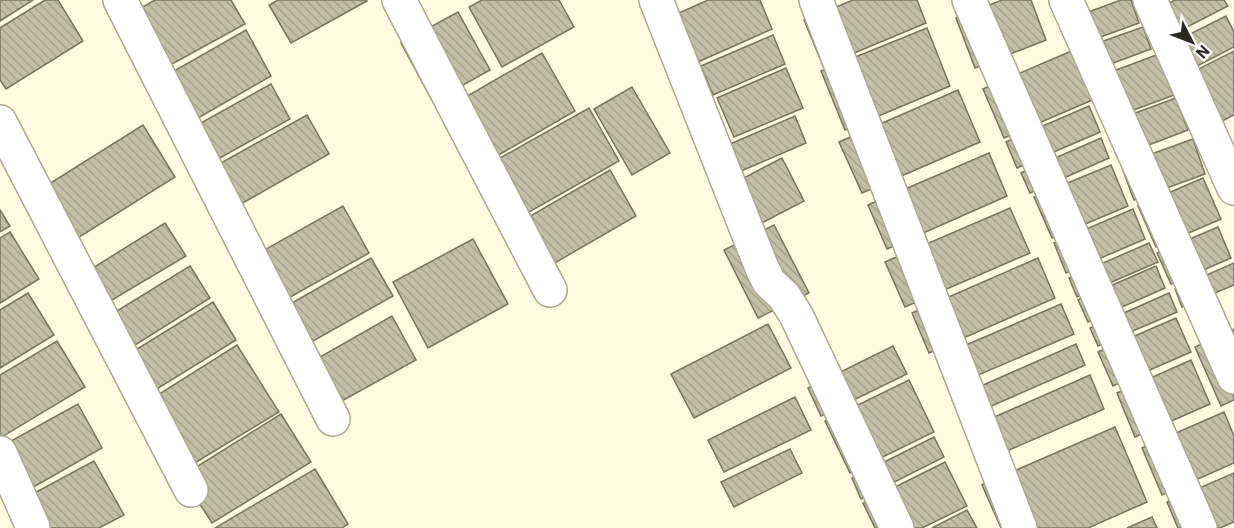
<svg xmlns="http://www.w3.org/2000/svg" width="1234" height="528" font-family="'IBM Plex Sans',sans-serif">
	<defs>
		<pattern id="building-back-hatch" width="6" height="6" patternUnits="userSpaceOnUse" patternTransform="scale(1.5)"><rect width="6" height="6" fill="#c1bfa6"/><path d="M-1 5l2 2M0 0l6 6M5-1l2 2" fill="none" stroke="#a6a48f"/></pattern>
	</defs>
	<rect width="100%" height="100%" fill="#fefbe1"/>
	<g fill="url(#building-back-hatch)" stroke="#77755e" stroke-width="1.5">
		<path d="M 0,0 L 33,0 L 0,21 Z"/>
		<path d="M 45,0 L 58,0 L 83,41 L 6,89 L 0,80 L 0,28 Z"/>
		<path d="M 155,0 L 231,0 L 245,24 L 154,74 L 123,18 Z"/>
		<path d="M 278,0 L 366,0 L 367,1 L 291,43 L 269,5 Z"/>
		<path d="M 482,0 L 559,0 L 574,27 L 502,67 L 469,7 Z"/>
		<path d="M 708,0 L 760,0 L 772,29 L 698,62 L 677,14 Z"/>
		<path d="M 853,0 L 917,0 L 926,23 L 823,66 L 804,20 Z"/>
		<path d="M 1002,0 L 1031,0 L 1046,40 L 975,68 L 956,18 Z"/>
		<path d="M 1121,0 L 1131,0 L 1139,23 L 1073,47 L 1064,21 Z"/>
		<path d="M 1175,0 L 1224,0 L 1228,6 L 1160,41 L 1146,15 Z"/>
		<path d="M 458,12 L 490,70 L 433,102 L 401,43 Z"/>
		<path d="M 1226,16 L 1234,32 L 1234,47 L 1178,76 L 1164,47 Z"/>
		<path d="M 1143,27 L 1151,49 L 1089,72 L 1081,49 Z"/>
		<path d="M 927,28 L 950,86 L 845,130 L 821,71 Z"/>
		<path d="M 246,30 L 271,76 L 179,129 L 153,83 Z"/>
		<path d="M 773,35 L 785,64 L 713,95 L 701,66 Z"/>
		<path d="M 1076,49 L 1097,98 L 1004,138 L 983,89 Z"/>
		<path d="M 1234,51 L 1234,115 L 1205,130 L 1179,79 Z"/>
		<path d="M 542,53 L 575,111 L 490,160 L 457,102 Z"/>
		<path d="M 1159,54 L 1174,95 L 1107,120 L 1092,79 Z"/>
		<path d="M 786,68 L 803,108 L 734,137 L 717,98 Z"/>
		<path d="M 271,84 L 290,119 L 200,169 L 181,134 Z"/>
		<path d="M 632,87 L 670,153 L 632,175 L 594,109 Z"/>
		<path d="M 958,90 L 980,142 L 862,193 L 839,142 Z"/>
		<path d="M 1176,98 L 1188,130 L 1117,157 L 1105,124 Z"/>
		<path d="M 1089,106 L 1100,132 L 1017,168 L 1006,142 Z"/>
		<path d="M 589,108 L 619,161 L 515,220 L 486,166 Z"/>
		<path d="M 307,115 L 329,154 L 225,213 L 203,173 Z"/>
		<path d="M 795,116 L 806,143 L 739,172 L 728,145 Z"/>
		<path d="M 143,125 L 175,177 L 73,241 L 41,189 Z"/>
		<path d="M 1101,138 L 1109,158 L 1030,193 L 1021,173 Z"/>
		<path d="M 1193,139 L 1205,174 L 1134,200 L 1121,165 Z"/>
		<path d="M 989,153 L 1007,196 L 887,249 L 868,205 Z"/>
		<path d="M 782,158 L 804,201 L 760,224 L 738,181 Z"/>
		<path d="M 1111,165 L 1128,206 L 1052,238 L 1034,197 Z"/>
		<path d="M 610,170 L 636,216 L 546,268 L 520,222 Z"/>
		<path d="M 1203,178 L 1221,219 L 1156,247 L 1138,206 Z"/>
		<path d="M 343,206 L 369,253 L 267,310 L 241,263 Z"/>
		<path d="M 1010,208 L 1030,253 L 905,307 L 885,262 Z"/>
		<path d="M 1133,209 L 1145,239 L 1066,273 L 1054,243 Z"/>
		<path d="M 0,210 L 10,226 L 0,232 Z"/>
		<path d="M 165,223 L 186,256 L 107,303 L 88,271 Z"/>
		<path d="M 774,225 L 809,293 L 758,318 L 724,250 Z"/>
		<path d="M 1218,227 L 1231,258 L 1171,284 L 1157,253 Z"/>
		<path d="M 10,232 L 39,279 L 0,303 L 0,238 Z"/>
		<path d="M 473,239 L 508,304 L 428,348 L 393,282 Z"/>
		<path d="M 1149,243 L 1158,262 L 1077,297 L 1069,278 Z"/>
		<path d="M 371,258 L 393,296 L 290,354 L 269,316 Z"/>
		<path d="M 1038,258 L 1055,298 L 929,353 L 912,313 Z"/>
		<path d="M 1234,263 L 1234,285 L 1182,307 L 1175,289 Z"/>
		<path d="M 190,266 L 210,298 L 132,347 L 112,314 Z"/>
		<path d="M 1156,266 L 1165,288 L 1088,322 L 1078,300 Z"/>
		<path d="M 28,293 L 54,335 L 0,368 L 0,310 Z"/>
		<path d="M 1169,293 L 1177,312 L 1098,346 L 1090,328 Z"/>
		<path d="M 213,302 L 236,340 L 152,392 L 129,354 Z"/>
		<path d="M 1061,304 L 1074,334 L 948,388 L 936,358 Z"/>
		<path d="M 392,316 L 416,360 L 322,412 L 299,369 Z"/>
		<path d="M 1176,318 L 1191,352 L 1113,386 L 1098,352 Z"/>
		<path d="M 768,324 L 791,368 L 694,418 L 671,374 Z"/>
		<path d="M 1234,329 L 1234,400 L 1221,406 L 1195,347 Z"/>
		<path d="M 57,341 L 85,387 L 0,438 L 0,375 Z"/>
		<path d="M 1076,344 L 1085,365 L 962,419 L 954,398 Z"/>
		<path d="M 237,345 L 279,412 L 193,464 L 153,398 Z"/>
		<path d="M 893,346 L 907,374 L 821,416 L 808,388 Z"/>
		<path d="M 1191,360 L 1210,404 L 1135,437 L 1117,393 Z"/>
		<path d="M 1090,375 L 1104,409 L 979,463 L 965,430 Z"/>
		<path d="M 909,380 L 934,432 L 850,473 L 825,421 Z"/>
		<path d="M 795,397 L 811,430 L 724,472 L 708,440 Z"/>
		<path d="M 78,404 L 102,448 L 14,498 L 0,447 Z"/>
		<path d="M 1224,412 L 1234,436 L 1234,463 L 1162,495 L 1142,448 Z"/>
		<path d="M 281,414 L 311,462 L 212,523 L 182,476 Z"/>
		<path d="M 1115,427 L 1147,502 L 1088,528 L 1001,528 L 982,485 Z"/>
		<path d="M 934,437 L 944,457 L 861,499 L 852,478 Z"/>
		<path d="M 790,449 L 802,473 L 734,507 L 721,482 Z"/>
		<path d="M 94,461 L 124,515 L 99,528 L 24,528 L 12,505 Z"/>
		<path d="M 945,462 L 967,506 L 922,528 L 875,528 L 863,503 Z"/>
		<path d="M 315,469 L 348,524 L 342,528 L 215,528 Z"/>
		<path d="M 1234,473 L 1234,522 L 1220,528 L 1178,528 L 1167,502 Z"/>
		<path d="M 967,510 L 977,528 L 932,528 Z"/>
		<path d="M 1152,517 L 1157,528 L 1127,528 Z"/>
	</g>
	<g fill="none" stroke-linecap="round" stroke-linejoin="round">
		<g stroke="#aba991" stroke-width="36">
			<g id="minor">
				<path d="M 120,0 L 333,419"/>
				<path d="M 399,0 L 550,290"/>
				<path d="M 656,0 L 762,268 L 769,282 L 784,296 L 796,315 L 897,528"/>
				<path d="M 816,0 L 1020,528"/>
				<path d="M 969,0 L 1200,528"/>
				<path d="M 1066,0 L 1234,377"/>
				<path d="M 1150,0 L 1234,188"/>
				<path d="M 0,122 L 191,490"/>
				<path d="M 0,453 L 33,527"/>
			</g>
		</g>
		<use href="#minor" stroke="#fff" stroke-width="33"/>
	</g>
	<g transform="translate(1192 42) rotate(132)" stroke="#ffffff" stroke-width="4.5" paint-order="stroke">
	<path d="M0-4.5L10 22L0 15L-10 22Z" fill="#2b2a21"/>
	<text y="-9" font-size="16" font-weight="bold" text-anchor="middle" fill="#2b2a21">N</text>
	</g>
</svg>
